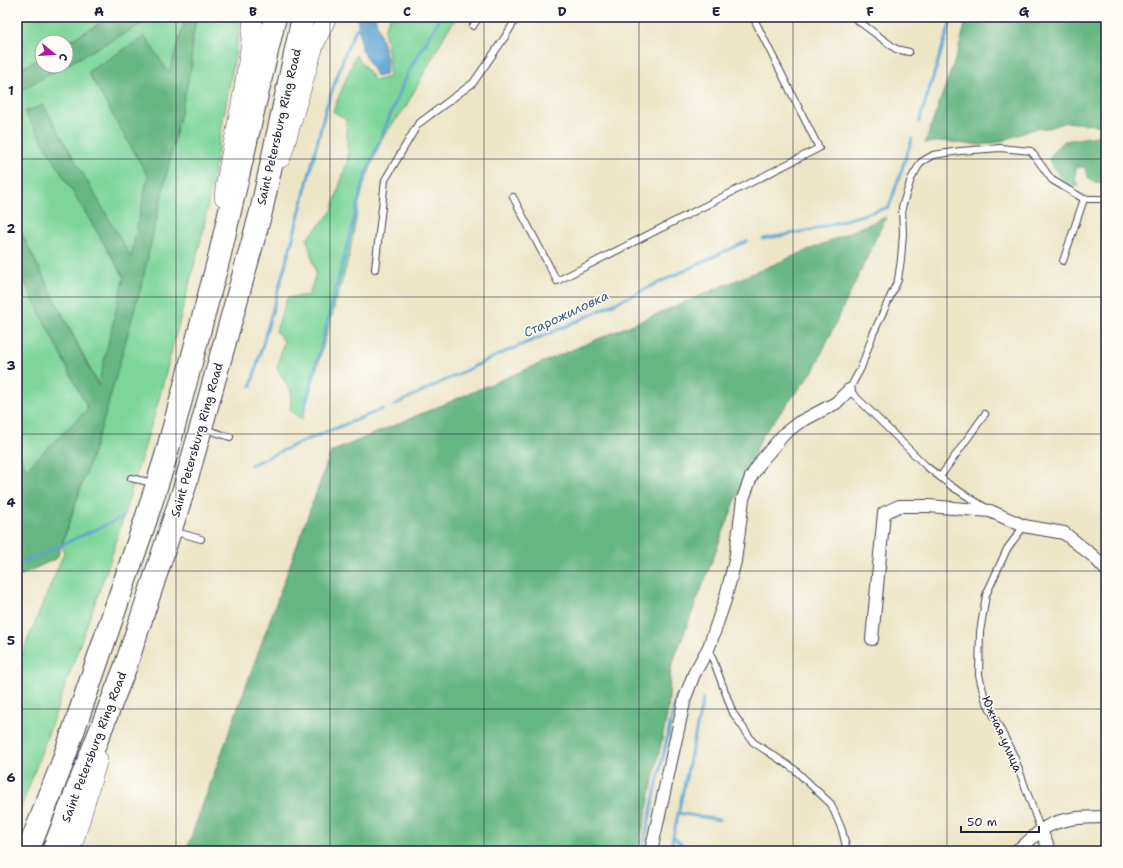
<svg xmlns="http://www.w3.org/2000/svg" width="1123" height="868" font-family="'Shantell Sans',sans-serif">
	<rect width="100%" height="100%" fill="#fdfcf7"/>
	<filter id="ink" filterUnits="userSpaceOnUse"><feTurbulence type="fractalNoise" baseFrequency=".025" numOctaves="2"/><feDisplacementMap in="SourceGraphic" scale="8" xChannelSelector="R" yChannelSelector="G"/><feConvolveMatrix kernelMatrix="1 2 1 2 8 2 1 2 1" color-interpolation-filters="sRGB"/></filter>
	<filter id="wash" filterUnits="userSpaceOnUse"><feTurbulence type="fractalNoise" baseFrequency=".012" numOctaves="4" result="noise"/><feDisplacementMap in="SourceGraphic" scale="16" xChannelSelector="R" yChannelSelector="G"/><feGaussianBlur stdDeviation="0.9" result="paint"/><feColorMatrix in="noise" values="0 0 0 0 0 0 0 0 0 0 0 0 0 0 0 0 0 1.4 0 .05"/><feComposite in="paint" operator="in"/></filter>
	<g filter="url(#wash)">
		<rect width="100%" height="100%" fill="#ece5c6"/>
		<g fill="#7dd59a" stroke="#507c6a">
			<path d="M 17,17 L 111,17 L 66,43 L 66,42 L 42,42 L 42,57 L 17,71 Z"/>
			<path d="M 154,17 L 186,17 L 169,73 L 88,72 L 148,176 L 131,258 L 43,105 L 25,112 L 124,277 L 99,386 L 17,225 L 17,92 Z"/>
			<path d="M 196,17 L 240,17 L 238,38 L 203,232 L 157,406 L 111,558 L 17,820 L 17,666 L 64,553 L 62,545 L 104,419 L 142,282 L 191,67 L 192,42 Z"/>
			<path d="M 390,17 L 457,17 L 447,31 L 405,108 L 382,138 L 361,192 L 349,256 L 302,420 L 290,410 L 291,391 L 277,368 L 284,341 L 276,331 L 287,298 L 309,295 L 316,273 L 307,239 L 332,211 L 348,158 L 346,120 L 333,111 L 356,55 L 375,81 L 389,77 L 389,54 L 384,30 Z"/>
			<path d="M 17,267 L 88,409 L 26,469 L 17,449 Z"/>
		</g>
		<g fill="#66b682" stroke="#446c5e">
			<path d="M 111,17 L 154,17 L 66,65 L 66,43 Z"/>
			<path d="M 186,17 L 196,17 L 192,42 L 191,67 L 142,282 L 104,419 L 57,558 L 17,577 L 17,449 L 26,469 L 88,409 L 17,267 L 17,225 L 98,386 L 124,277 L 25,112 L 43,105 L 131,257 L 148,176 L 88,72 L 145,36 L 169,73 Z"/>
			<path d="M 967,17 L 1106,17 L 1106,183 L 1093,182 L 1087,176 L 1085,167 L 1076,167 L 1075,178 L 1078,187 C 1062,183 1057,174 1049,160 L 1054,150 L 1064,141 L 1103,135 L 1103,126 L 1067,122 L 1048,128 L 1034,129 L 999,142 L 981,145 L 965,144 L 946,141 L 925,143 L 958,51 Z"/>
			<path d="M 42,57 L 42,66 L 64,66 L 17,92 L 17,71 Z"/>
			<path d="M 886,217 L 813,371 L 762,436 L 736,499 L 671,667 L 668,711 L 638,851 L 186,851 L 331,452 Z"/>
		</g>
		<path fill="#5ba4d2" stroke="#3e6386" d="M 357,17 L 375,17 L 387,58 L 386,74 L 377,77 L 362,49 Z"/>
		<g fill="none" stroke-linecap="round" stroke-linejoin="round">
			<g stroke="#5ba4d2" stroke-width="3">
				<path d="M 919,122 L 952,17"/>
				<path d="M 763,239 L 812,230 L 889,207 L 912,139"/>
				<path d="M 251,386 L 293,238 L 326,108 L 345,54 L 355,31 L 360,25"/>
				<path d="M 394,405 L 500,354 L 571,324 L 747,241"/>
				<path d="M 304,411 L 366,173 L 409,70 L 441,17"/>
				<path d="M 251,465 L 299,443 L 383,409"/>
				<path d="M 17,565 L 123,517"/>
				<path d="M 678,813 L 720,820"/>
				<path d="M 673,837 L 689,851"/>
				<path d="M 642,851 L 677,694"/>
				<path d="M 670,851 L 703,699"/>
			</g>
		</g>
	</g>
	<g filter="url(#ink)">
		<g fill="none" stroke-linecap="round" stroke-linejoin="round">
			<g stroke="#403f50" stroke-width="8">
				<g id="lane">
					<path d="M 853,17 L 896,49 L 909,52"/>
					<path d="M 473,26 L 479,17"/>
					<path d="M 513,197 L 557,281 L 819,148 L 753,17"/>
					<path d="M 1063,261 L 1084,199"/>
					<path d="M 375,269 L 385,180 L 418,124 L 473,83 L 505,37 L 517,17"/>
					<path d="M 985,414 L 940,477 L 951,486 L 986,508"/>
					<path d="M 205,429 L 230,437"/>
					<path d="M 940,477 L 926,466 L 849,390 L 861,368 L 873,334 L 898,280 L 901,259 L 903,234 L 902,207 L 911,179 L 921,162 L 933,155 L 960,151 L 1000,148 L 1031,151 L 1052,180 L 1084,199 L 1106,199"/>
					<path d="M 131,478 L 153,483"/>
					<path d="M 1024,526 L 1007,549 L 986,595 L 980,632 L 979,675 L 985,699 L 1014,756 L 1041,831"/>
					<path d="M 173,531 L 201,539"/>
					<path d="M 709,649 L 733,713 L 753,742 L 794,769 L 831,804 L 842,830 L 847,851"/>
				</g>
			</g>
			<g stroke="#403f50" stroke-width="14">
				<g id="street">
					<path d="M 872,639 L 884,513 L 899,506 L 928,506 L 990,511 L 1024,526 L 1064,533 L 1093,556 L 1106,570"/>
					<path d="M 1041,831 L 1050,851"/>
					<path d="M 651,851 L 685,698 L 694,674 L 709,647 L 725,600 L 735,561 L 743,499 L 751,477 L 762,460 L 784,434 L 798,423 L 836,403 L 849,390"/>
					<path d="M 1016,851 C 1025,845 1032,838 1040,831 C 1059,817 1083,817 1106,817"/>
				</g>
			</g>
			<g stroke="#403f50" stroke-width="18">
				<path id="secondary" d="M 72,851 L 99,759"/>
			</g>
			<g stroke="#403f50" stroke-width="20">
				<g id="primary">
					<path d="M 281,158 L 314,45 L 327,17"/>
					<path d="M 224,197 C 227,169 234,143 239,115 C 245,83 251,50 253,17"/>
				</g>
			</g>
			<g stroke="#403f50" stroke-width="24">
				<g id="highway">
					<path d="M 28,851 L 62,764 L 146,519 L 166,456 L 219,258 L 275,17"/>
					<path d="M 53,851 L 125,668 L 184,489 L 261,212 L 303,17"/>
				</g>
			</g>
			<use href="#lane" stroke="#fff" stroke-width="6"/>
			<use href="#street" stroke="#fff" stroke-width="12"/>
			<use href="#secondary" stroke="#fff" stroke-width="17"/>
			<use href="#primary" stroke="#fff" stroke-width="19"/>
			<use href="#highway" stroke="#fff" stroke-width="22"/>
		</g>
	</g>
	<path fill="none" stroke="#22223b" stroke-width="1" stroke-opacity="0.55" d="M 176,17 L 176,851M 330,17 L 330,851M 484,17 L 484,851M 639,17 L 639,851M 793,17 L 793,851M 947,17 L 947,851M 17,159 L 1106,159M 17,297 L 1106,297M 17,434 L 1106,434M 17,571 L 1106,571M 17,709 L 1106,709"/>
	<g text-anchor="middle" dominant-baseline="central" stroke-width="3" stroke-linejoin="round" paint-order="stroke">
		<g font-size="12" fill="#22223b" stroke="#fdfcf7">
			<text transform="translate(279 127) rotate(-77)">Saint Petersburg Ring Road</text>
			<text transform="translate(197 440) rotate(-74)">Saint Petersburg Ring Road</text>
			<text transform="translate(1002 734) rotate(66)">Южная улица</text>
			<text transform="translate(94 747) rotate(-69)">Saint Petersburg Ring Road</text>
		</g>
		<g font-size="13" font-style="italic" fill="#3c5c7f" stroke="#fdfcf7">
			<text transform="translate(566 314) rotate(-25)">Старожиловка</text>
		</g>
	</g>
	<rect width="1123" height="868" fill="none" stroke="#fdfcf7" stroke-width="44"/>
	<g transform="translate(54 54) rotate(108)"><circle r="19" fill="#fdfcf7" stroke="#a5a5ac"/>
	<path d="M0-3L7 15L0 10L-7 15Z" fill="#b5179e"/>
	<text y="-6" font-size="11" font-weight="bold" text-anchor="middle" fill="#22223b">С</text>
	</g>
	<path d="M961 826v6h78v-6" fill="none" stroke="#22223b" stroke-width="2"/>
	<text x="967" y="826" font-size="12" fill="#22223b" stroke="#fdfcf7" stroke-width="3" paint-order="stroke">50 m</text>
	<rect x="22" y="22" width="1079" height="824" fill="none" stroke="#22223b" stroke-width="1.5"/>
	<g font-size="13" text-anchor="middle" font-weight="bold" fill="#22223b">
		<text x="99" y="16">A</text>
		<text x="253" y="16">B</text>
		<text x="407" y="16">C</text>
		<text x="562" y="16">D</text>
		<text x="716" y="16">E</text>
		<text x="870" y="16">F</text>
		<text x="1024" y="16">G</text>
		<text x="11" y="95">1</text>
		<text x="11" y="233">2</text>
		<text x="11" y="370">3</text>
		<text x="11" y="507">4</text>
		<text x="11" y="645">5</text>
		<text x="11" y="782">6</text>
	</g>
</svg>
